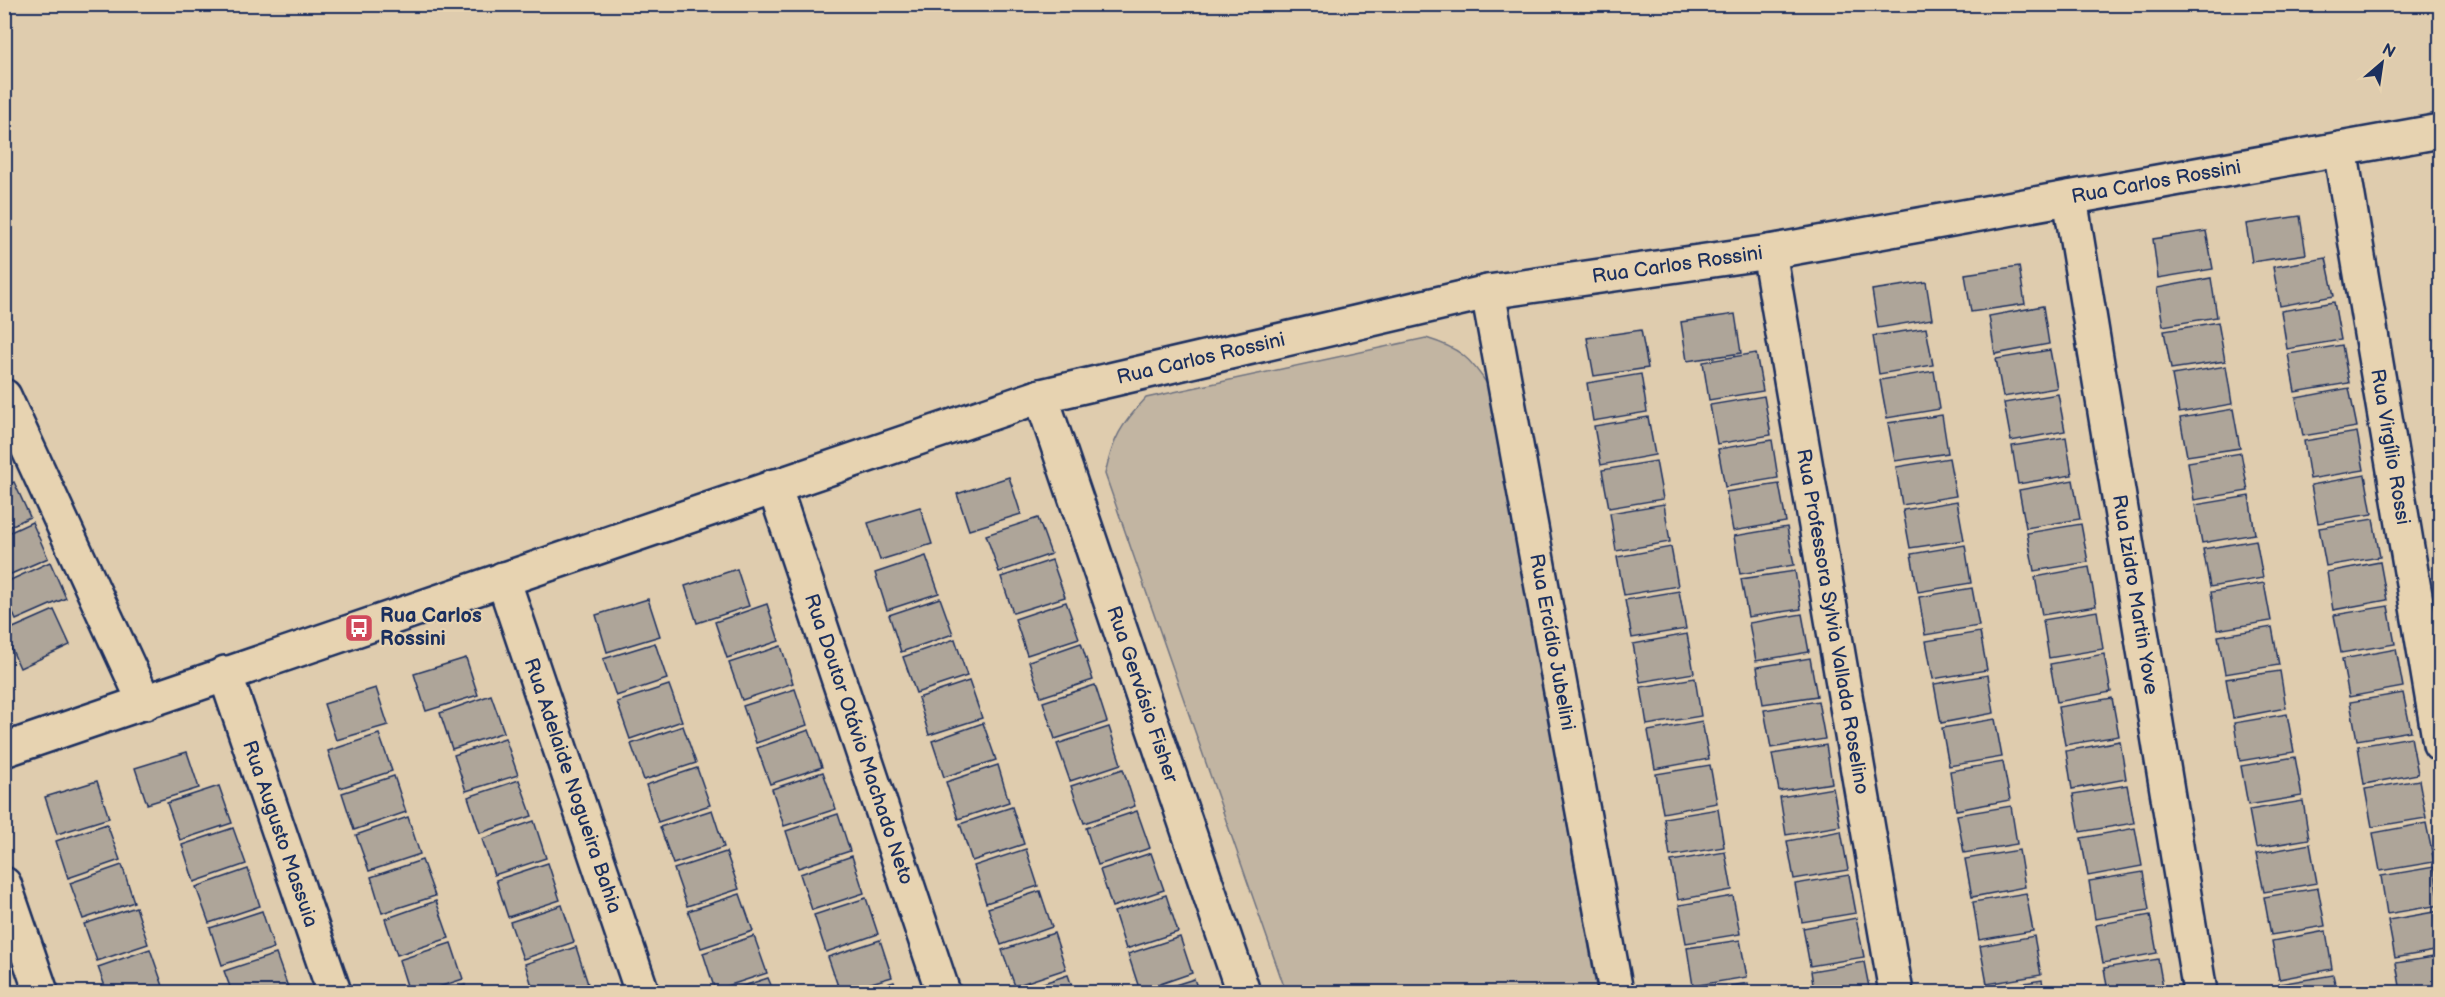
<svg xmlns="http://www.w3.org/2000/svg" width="2445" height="997" font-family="'Balsamiq Sans',sans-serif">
	<rect width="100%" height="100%" fill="#dfccae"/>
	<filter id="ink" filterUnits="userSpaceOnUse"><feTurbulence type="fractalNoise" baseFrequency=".0167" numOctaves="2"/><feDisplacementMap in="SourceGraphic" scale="12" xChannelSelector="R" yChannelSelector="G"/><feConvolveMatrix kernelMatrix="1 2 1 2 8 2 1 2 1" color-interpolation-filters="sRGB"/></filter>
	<g filter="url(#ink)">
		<path fill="#c2b5a2" stroke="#6e7280" stroke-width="1.5" d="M 1426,338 C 1459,348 1470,357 1489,387 L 1597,992 L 1286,992 L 1105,474 C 1113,438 1121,425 1146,398 Z"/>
		<g fill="#aea599" stroke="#1b2f5e" stroke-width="1.5">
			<path d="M 2300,216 L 2306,254 L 2252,262 L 2246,224 Z"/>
			<path d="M 2206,231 L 2213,269 L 2158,278 L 2153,239 Z"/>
			<path d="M 2326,258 L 2334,296 L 2280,306 L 2273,267 Z"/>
			<path d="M 2019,266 L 2025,304 L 1971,312 L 1965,274 Z"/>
			<path d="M 2211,278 L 2217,317 L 2163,326 L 2157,288 Z"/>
			<path d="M 1926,282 L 1932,319 L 1878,328 L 1872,290 Z"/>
			<path d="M 2334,302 L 2341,340 L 2287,349 L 2281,311 Z"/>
			<path d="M 2043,306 L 2049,344 L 1995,354 L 1989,316 Z"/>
			<path d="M 1735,314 L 1741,353 L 1687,361 L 1681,322 Z"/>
			<path d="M 2218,322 L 2225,361 L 2171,369 L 2164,331 Z"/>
			<path d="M 1926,328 L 1933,365 L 1879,374 L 1873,336 Z"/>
			<path d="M 1641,330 L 1648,368 L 1594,376 L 1587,338 Z"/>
			<path d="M 2342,345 L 2349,383 L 2295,392 L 2288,354 Z"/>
			<path d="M 2050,350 L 2057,388 L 2003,397 L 1996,359 Z"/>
			<path d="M 1756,353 L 1763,391 L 1709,400 L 1703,362 Z"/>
			<path d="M 2226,366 L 2232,404 L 2179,413 L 2172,375 Z"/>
			<path d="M 1934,371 L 1940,409 L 1887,418 L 1880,380 Z"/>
			<path d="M 1641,374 L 1647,412 L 1593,421 L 1587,383 Z"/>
			<path d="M 2349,388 L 2357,427 L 2303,436 L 2296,398 Z"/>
			<path d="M 2058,394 L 2065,431 L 2011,441 L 2004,403 Z"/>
			<path d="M 1764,396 L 1771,435 L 1717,444 L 1710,405 Z"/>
			<path d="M 2233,409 L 2240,448 L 2187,456 L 2180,418 Z"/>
			<path d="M 1942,415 L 1948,453 L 1895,461 L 1888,423 Z"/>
			<path d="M 1648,417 L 1655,455 L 1601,465 L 1594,426 Z"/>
			<path d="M 2357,432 L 2364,470 L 2310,479 L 2304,441 Z"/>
			<path d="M 2066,437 L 2072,475 L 2018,484 L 2012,446 Z"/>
			<path d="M 1772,440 L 1778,478 L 1725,487 L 1718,449 Z"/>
			<path d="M 2241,453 L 2248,491 L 2194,500 L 2188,462 Z"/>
			<path d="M 1949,458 L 1956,496 L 1902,505 L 1896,467 Z"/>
			<path d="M 1656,461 L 1663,499 L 1609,508 L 1602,470 Z"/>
			<path d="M 2365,475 L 2372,514 L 2318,523 L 2311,485 Z"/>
			<path d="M 1009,477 L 1021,514 L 969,530 L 957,494 Z"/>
			<path d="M 2073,480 L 2080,519 L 2026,528 L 2019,490 Z"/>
			<path d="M 14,482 L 30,517 L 4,529 L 4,486 Z"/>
			<path d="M 1779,484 L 1786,522 L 1733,531 L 1726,492 Z"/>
			<path d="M 2249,496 L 2255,534 L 2202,543 L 2195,505 Z"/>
			<path d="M 1957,501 L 1964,540 L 1910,548 L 1903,510 Z"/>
			<path d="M 1664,504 L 1670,542 L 1616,551 L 1610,513 Z"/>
			<path d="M 920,507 L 932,544 L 880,560 L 868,523 Z"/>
			<path d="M 1038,518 L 1051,554 L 999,572 L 986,535 Z"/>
			<path d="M 2373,519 L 2380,557 L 2326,566 L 2319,528 Z"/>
			<path d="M 32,522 L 48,558 L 4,577 L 4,535 Z"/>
			<path d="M 2081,524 L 2088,562 L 2034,571 L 2027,533 Z"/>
			<path d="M 1787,527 L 1794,565 L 1740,574 L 1734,536 Z"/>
			<path d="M 2256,540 L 2263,578 L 2210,587 L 2203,549 Z"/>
			<path d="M 1965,545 L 1971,583 L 1918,592 L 1911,554 Z"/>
			<path d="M 1671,547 L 1678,586 L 1624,595 L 1617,557 Z"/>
			<path d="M 926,556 L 939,593 L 887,610 L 875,573 Z"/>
			<path d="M 1052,560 L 1065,597 L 1013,613 L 1001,577 Z"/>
			<path d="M 50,562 L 66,598 L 16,620 L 4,593 L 4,583 Z"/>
			<path d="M 2380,562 L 2387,600 L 2333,610 L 2327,572 Z"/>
			<path d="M 2089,567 L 2096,606 L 2042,615 L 2035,577 Z"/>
			<path d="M 737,569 L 749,606 L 697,623 L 685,586 Z"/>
			<path d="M 1795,571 L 1801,609 L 1748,617 L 1741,579 Z"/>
			<path d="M 2264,583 L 2271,621 L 2217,630 L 2211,592 Z"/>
			<path d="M 1972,588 L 1979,626 L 1925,635 L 1919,597 Z"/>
			<path d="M 1679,591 L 1686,629 L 1632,638 L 1625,600 Z"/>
			<path d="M 940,598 L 953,634 L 901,652 L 889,615 Z"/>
			<path d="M 648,599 L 660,636 L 607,652 L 596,615 Z"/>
			<path d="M 1066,602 L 1079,638 L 1027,655 L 1015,619 Z"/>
			<path d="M 767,604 L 779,641 L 727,658 L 715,622 Z"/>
			<path d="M 2388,606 L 2395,644 L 2341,653 L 2334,615 Z"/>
			<path d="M 54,610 L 70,645 L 20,668 L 4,632 Z"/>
			<path d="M 2097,611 L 2103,649 L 2049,658 L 2043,620 Z"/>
			<path d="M 1802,614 L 1809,652 L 1756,661 L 1749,623 Z"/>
			<path d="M 2272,627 L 2279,665 L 2225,674 L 2218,636 Z"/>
			<path d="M 1980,632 L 1987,670 L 1933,679 L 1926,641 Z"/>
			<path d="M 1687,634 L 1694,673 L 1640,682 L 1633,644 Z"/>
			<path d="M 955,639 L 967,676 L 916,693 L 903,657 Z"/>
			<path d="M 655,643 L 667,679 L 616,696 L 603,659 Z"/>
			<path d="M 1081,643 L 1093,680 L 1041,697 L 1029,661 Z"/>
			<path d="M 781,646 L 793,683 L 742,700 L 729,663 Z"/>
			<path d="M 2396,649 L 2403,687 L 2349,697 L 2342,659 Z"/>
			<path d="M 2104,654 L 2111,692 L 2057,702 L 2050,664 Z"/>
			<path d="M 466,658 L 478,695 L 426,711 L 414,674 Z"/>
			<path d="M 1810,658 L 1817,696 L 1763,704 L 1757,667 Z"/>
			<path d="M 2280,671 L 2286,708 L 2233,718 L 2226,679 Z"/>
			<path d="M 1988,675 L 1994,713 L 1941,723 L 1934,684 Z"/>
			<path d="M 1695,678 L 1701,716 L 1647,725 L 1641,687 Z"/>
			<path d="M 969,681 L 982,718 L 929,735 L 918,698 Z"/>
			<path d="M 669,685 L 682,721 L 630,739 L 617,702 Z"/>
			<path d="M 1095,685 L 1107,722 L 1055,739 L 1043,702 Z"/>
			<path d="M 376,688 L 388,725 L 336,740 L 324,704 Z"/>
			<path d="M 795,689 L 807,725 L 756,743 L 743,706 Z"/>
			<path d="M 2403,693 L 2411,731 L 2357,740 L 2350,702 Z"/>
			<path d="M 491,695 L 504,732 L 452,749 L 440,713 Z"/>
			<path d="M 2112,698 L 2119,736 L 2065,745 L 2058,707 Z"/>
			<path d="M 1818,701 L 1825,739 L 1771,748 L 1764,710 Z"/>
			<path d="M 2287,714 L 2294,752 L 2240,761 L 2234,723 Z"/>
			<path d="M 1995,719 L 2002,757 L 1949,766 L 1942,728 Z"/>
			<path d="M 1702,721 L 1709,759 L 1655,769 L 1648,731 Z"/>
			<path d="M 983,723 L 996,760 L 944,777 L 932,741 Z"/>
			<path d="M 683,726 L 696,763 L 644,780 L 631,744 Z"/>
			<path d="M 1109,727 L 1121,764 L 1070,781 L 1057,744 Z"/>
			<path d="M 809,730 L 822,767 L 770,784 L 757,748 Z"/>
			<path d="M 379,734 L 392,771 L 340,788 L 328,751 Z"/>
			<path d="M 2411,737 L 2418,774 L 2364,784 L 2358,746 Z"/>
			<path d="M 505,738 L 518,775 L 466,791 L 454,755 Z"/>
			<path d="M 2120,741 L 2126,779 L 2072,789 L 2066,751 Z"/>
			<path d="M 1826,745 L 1832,783 L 1779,791 L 1772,754 Z"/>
			<path d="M 187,752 L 199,788 L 147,804 L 135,768 Z"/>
			<path d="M 2295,757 L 2302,796 L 2248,805 L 2241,766 Z"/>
			<path d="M 2003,762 L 2010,800 L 1956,810 L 1950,771 Z"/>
			<path d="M 998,765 L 1009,802 L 958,819 L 946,782 Z"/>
			<path d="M 1710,765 L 1717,803 L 1663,813 L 1656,774 Z"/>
			<path d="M 697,768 L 710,805 L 658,822 L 646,785 Z"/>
			<path d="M 1123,769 L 1135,806 L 1084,823 L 1071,786 Z"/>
			<path d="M 823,772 L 836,809 L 784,826 L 772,789 Z"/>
			<path d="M 394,776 L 406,812 L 354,830 L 342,793 Z"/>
			<path d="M 519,780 L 532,816 L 480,833 L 468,797 Z"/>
			<path d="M 2419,780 L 2426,818 L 2372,827 L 2365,789 Z"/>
			<path d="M 97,781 L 109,818 L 57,834 L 45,797 Z"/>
			<path d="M 2127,785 L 2134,823 L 2080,832 L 2073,794 Z"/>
			<path d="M 219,786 L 232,823 L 180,840 L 167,803 Z"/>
			<path d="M 1833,788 L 1840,826 L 1786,835 L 1780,797 Z"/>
			<path d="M 2303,801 L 2309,839 L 2256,848 L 2249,810 Z"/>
			<path d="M 2011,806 L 2017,844 L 1964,853 L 1957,815 Z"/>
			<path d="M 1012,807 L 1024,844 L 972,861 L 960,824 Z"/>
			<path d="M 1718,809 L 1724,847 L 1670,856 L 1664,818 Z"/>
			<path d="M 712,810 L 724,847 L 673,864 L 660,827 Z"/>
			<path d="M 1137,811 L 1150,848 L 1098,865 L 1086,828 Z"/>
			<path d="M 838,814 L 850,851 L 798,868 L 786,831 Z"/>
			<path d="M 408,817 L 420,854 L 369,871 L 356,835 Z"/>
			<path d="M 534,821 L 546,858 L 494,875 L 482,839 Z"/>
			<path d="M 2426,823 L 2434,862 L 2380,871 L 2373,833 Z"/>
			<path d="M 107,824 L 120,860 L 68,878 L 56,841 Z"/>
			<path d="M 233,828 L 246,864 L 194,882 L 182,845 Z"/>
			<path d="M 2135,828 L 2142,866 L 2088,876 L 2081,838 Z"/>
			<path d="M 1841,831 L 1848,870 L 1794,879 L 1787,841 Z"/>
			<path d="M 2310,844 L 2317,883 L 2264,892 L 2256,854 Z"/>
			<path d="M 1026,849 L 1038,886 L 986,903 L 974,866 Z"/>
			<path d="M 2019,850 L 2025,887 L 1972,897 L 1965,859 Z"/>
			<path d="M 726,852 L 739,889 L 687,906 L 674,869 Z"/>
			<path d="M 1725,852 L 1732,890 L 1678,900 L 1671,861 Z"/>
			<path d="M 1151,853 L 1164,890 L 1112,907 L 1100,870 Z"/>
			<path d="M 852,856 L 864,893 L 812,910 L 800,874 Z"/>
			<path d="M 422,860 L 435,896 L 382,913 L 371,877 Z"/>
			<path d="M 548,863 L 560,900 L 508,917 L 496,880 Z"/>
			<path d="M 122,865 L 134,902 L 83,919 L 70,883 Z"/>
			<path d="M 2434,867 L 2440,905 L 2387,914 L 2381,876 Z"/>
			<path d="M 248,869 L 260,906 L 209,923 L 196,887 Z"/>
			<path d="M 2143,872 L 2149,910 L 2095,919 L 2089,881 Z"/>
			<path d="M 1849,875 L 1856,913 L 1802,922 L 1795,884 Z"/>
			<path d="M 2318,888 L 2325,926 L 2271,935 L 2264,897 Z"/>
			<path d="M 1040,891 L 1052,927 L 1001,945 L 988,908 Z"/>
			<path d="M 2026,893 L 2033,931 L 1979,940 L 1973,902 Z"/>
			<path d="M 740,894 L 753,931 L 701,948 L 688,911 Z"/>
			<path d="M 1166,895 L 1178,932 L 1126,949 L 1114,912 Z"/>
			<path d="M 1733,896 L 1740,934 L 1686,943 L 1679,905 Z"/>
			<path d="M 866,898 L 878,934 L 826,952 L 814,915 Z"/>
			<path d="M 436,901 L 449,938 L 397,955 L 385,919 Z"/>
			<path d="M 562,905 L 574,942 L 523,959 L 510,922 Z"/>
			<path d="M 136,907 L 148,944 L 97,961 L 84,924 Z"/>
			<path d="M 262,911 L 274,948 L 222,965 L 210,928 Z"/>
			<path d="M 2440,911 L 2440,950 L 2395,958 L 2388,920 Z"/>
			<path d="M 2150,915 L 2157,953 L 2103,963 L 2096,925 Z"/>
			<path d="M 1856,918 L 1864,957 L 1810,966 L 1803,928 Z"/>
			<path d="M 2326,931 L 2332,969 L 2279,979 L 2272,941 Z"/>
			<path d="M 1054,933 L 1066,969 L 1015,986 L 1002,950 Z"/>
			<path d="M 754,936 L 767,973 L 715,990 L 703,953 Z"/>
			<path d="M 2034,936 L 2041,975 L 1987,984 L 1980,946 Z"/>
			<path d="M 1180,937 L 1192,973 L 1140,991 L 1128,954 Z"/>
			<path d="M 880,940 L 892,977 L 840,992 L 828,957 Z"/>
			<path d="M 1740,940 L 1747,977 L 1693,986 L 1687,948 Z"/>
			<path d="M 451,943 L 463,979 L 424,992 L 409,992 L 399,960 Z"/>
			<path d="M 576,947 L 588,984 L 562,992 L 534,992 L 525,964 Z"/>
			<path d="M 150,949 L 163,986 L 143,992 L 107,992 L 98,967 Z"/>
			<path d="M 276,954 L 289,990 L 281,992 L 232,992 L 224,971 Z"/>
			<path d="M 2440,956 L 2440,992 L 2401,992 L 2396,963 Z"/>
			<path d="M 2158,959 L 2164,992 L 2108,992 L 2104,968 Z"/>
			<path d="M 1864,962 L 1870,992 L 1814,992 L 1811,971 Z"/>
			<path d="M 1068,975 L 1074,992 L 1016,992 Z"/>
			<path d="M 2333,975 L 2337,992 L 2281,992 L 2279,984 Z"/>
			<path d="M 768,978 L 774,992 L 725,992 Z"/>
			<path d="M 1194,979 L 1199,992 L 1153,992 Z"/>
			<path d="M 2042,980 L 2044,992 L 1989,992 L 1988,989 Z"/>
			<path d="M 894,982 L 898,992 L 861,992 Z"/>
			<path d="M 1748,983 L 1750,992 L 1694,992 Z"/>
			<path d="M 465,985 L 467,992 L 442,992 Z"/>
		</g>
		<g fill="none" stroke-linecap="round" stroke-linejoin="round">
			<g stroke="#1b2f5e" stroke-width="38">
				<g id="minor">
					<path id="s1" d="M 2340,149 L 2440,744"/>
					<path id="s2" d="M 2070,198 L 2200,992"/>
					<path id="s3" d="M 1769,252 L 1896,992"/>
					<path id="s4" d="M 1488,292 L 1616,992"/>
					<path d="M 4,396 L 145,703"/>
					<path id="s5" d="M 1041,396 L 1243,992"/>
					<path id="s6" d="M 774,486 L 943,992"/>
					<path id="s7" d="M 503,579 L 642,992"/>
					<path id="s8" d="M 225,673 L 334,992"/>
					<path id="s9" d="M 4,750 L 1041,396 L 1488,292 L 1769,252 L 2440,131"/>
					<path d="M 4,884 L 41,992"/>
				</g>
			</g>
			<use href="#minor" stroke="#e7d3b1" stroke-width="33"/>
		</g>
	</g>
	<defs>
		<g id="bus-square" transform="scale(1.5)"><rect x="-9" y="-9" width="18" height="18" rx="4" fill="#d1495b" stroke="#e7d3b1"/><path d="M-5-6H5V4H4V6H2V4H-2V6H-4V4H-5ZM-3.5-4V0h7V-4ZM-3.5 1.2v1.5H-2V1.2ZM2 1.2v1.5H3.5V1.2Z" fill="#fff"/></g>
	</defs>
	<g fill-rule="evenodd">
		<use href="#bus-square" x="359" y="628"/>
	</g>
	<g text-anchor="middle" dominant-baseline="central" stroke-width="4.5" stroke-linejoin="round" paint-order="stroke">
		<g font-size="20" fill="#1b2f5e" stroke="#e7d3b1">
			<text stroke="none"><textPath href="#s9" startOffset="2232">Rua Carlos Rossini</textPath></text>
			<text stroke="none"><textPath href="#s9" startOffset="1746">Rua Carlos Rossini</textPath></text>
			<text stroke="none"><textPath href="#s9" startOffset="1260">Rua Carlos Rossini</textPath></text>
			<text stroke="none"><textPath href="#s1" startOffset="302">Rua Virgílio Rossi</textPath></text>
			<text stroke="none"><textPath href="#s2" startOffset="402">Rua Izidro Martin Yove</textPath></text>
			<text stroke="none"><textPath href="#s3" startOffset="375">Rua Professora Sylvia Vallada Roselino</textPath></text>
			<text stroke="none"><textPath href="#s4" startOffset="356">Rua Ercídio Jubelini</textPath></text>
			<text stroke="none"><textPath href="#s5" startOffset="315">Rua Gervásio Fisher</textPath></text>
			<text stroke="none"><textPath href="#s6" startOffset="267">Rua Doutor Otávio Machado Neto</textPath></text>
			<text stroke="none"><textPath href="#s7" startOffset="218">Rua Adelaide Nogueira Bahia</textPath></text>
			<text stroke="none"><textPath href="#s8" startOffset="170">Rua Augusto Massuia</textPath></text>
		</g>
		<g font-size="20" font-weight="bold" fill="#1b2f5e" stroke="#e7d3b1" text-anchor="start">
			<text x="380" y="616">Rua Carlos<tspan x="380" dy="23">Rossini</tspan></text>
		</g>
	</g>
	<rect width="2445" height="997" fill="none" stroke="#e7d3b1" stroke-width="24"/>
	<rect x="12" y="12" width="2421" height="973" fill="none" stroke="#1b2f5e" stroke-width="2" filter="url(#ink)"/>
	<g transform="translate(2382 63) rotate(29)" stroke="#e7d3b1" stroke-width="4.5" paint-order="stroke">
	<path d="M0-4.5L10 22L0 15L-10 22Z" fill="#1b2f5e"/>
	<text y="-9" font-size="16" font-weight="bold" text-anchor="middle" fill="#1b2f5e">N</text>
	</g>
</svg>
